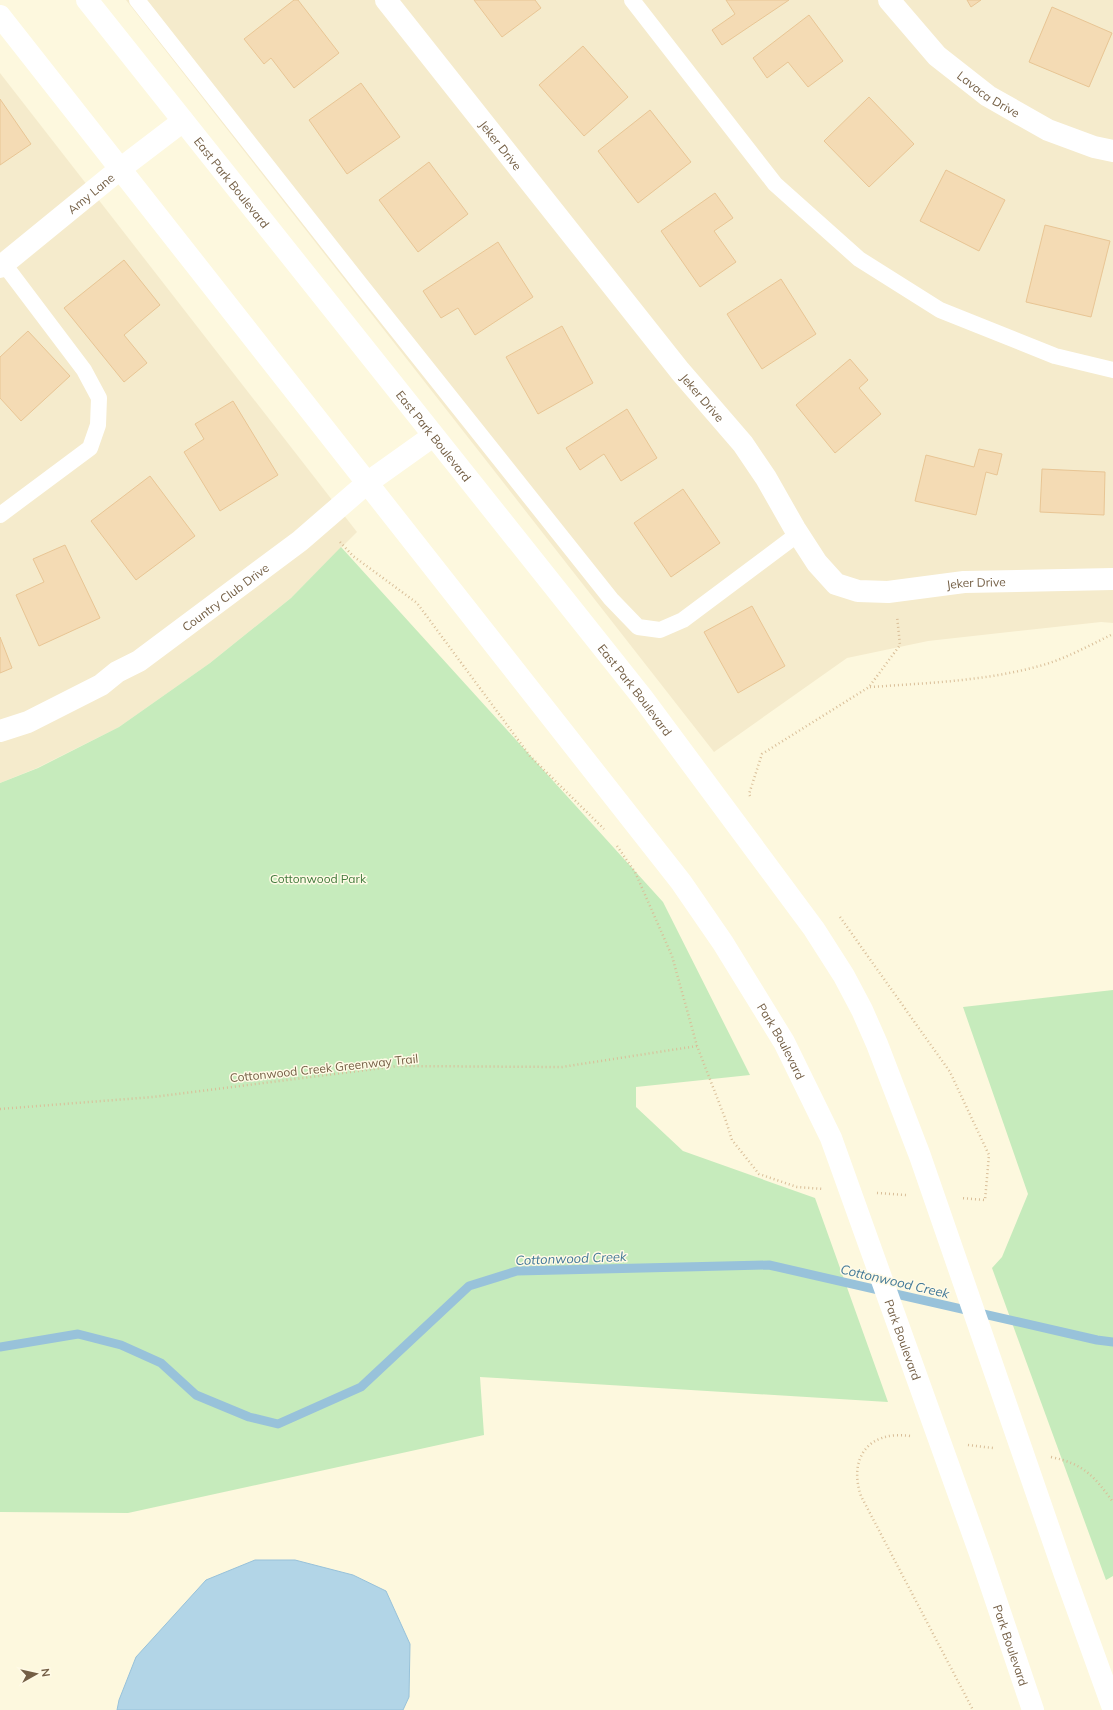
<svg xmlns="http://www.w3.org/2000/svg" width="1113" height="1710" font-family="Mulish,sans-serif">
	<rect width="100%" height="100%" fill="#fdf8de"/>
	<g fill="#f5ebcc">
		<path d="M 126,0 L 1113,0 L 1113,623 L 1101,622 L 928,641 L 847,658 L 714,752 Z"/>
		<path d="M 0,73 L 357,532 L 291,598 L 210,663 L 119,727 L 37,768 L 0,783 Z"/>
	</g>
	<g fill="#c6ebbc">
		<path d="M 341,547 L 663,902 L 750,1075 L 636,1087 L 636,1107 L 683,1151 L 815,1198 L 888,1402 L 480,1377 L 484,1435 L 128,1513 L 0,1512 L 0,783 L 38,768 L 119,727 L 210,663 L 291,598 Z"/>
		<path d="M 1113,990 L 1113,1576 L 1106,1580 L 992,1268 L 1002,1257 L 1028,1194 L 963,1007 Z"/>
	</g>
	<path fill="#b2d5e7" stroke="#98c2da" d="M 255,1560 L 295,1560 L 353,1575 L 386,1591 L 410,1644 L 409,1697 L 403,1710 L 117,1710 L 119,1700 L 136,1657 L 206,1580 Z"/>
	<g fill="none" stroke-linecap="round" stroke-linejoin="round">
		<path stroke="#98c2da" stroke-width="9" d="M 0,1347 L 78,1334 L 121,1345 L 161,1363 L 196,1395 L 249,1417 L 278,1424 L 361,1387 L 469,1286 L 517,1271 L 769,1265 L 1097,1340 L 1113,1342"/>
	</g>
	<g fill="#f4dbb4" stroke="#e8c594">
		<path d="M 294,0 L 298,0 L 339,53 L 294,88 L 271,58 L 264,64 L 244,39 Z"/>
		<path d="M 474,0 L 535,0 L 541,8 L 502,37 Z"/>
		<path d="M 726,0 L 789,0 L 722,45 L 712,30 L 735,14 Z"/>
		<path d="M 967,0 L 981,0 L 971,7 Z"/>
		<path d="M 1052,7 L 1112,33 L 1089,87 L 1029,62 Z"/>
		<path d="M 809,15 L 843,61 L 808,87 L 788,62 L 767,78 L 753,58 Z"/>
		<path d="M 583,46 L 628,97 L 584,136 L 539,85 Z"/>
		<path d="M 361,83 L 400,137 L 347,174 L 309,120 Z"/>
		<path d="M 869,97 L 914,144 L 869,187 L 824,141 Z"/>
		<path d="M 0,99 L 31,144 L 0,165 Z"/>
		<path d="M 650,110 L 691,162 L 638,203 L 598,151 Z"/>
		<path d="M 429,162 L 468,214 L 418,252 L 379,200 Z"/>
		<path d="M 946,170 L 1005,200 L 979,251 L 920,221 Z"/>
		<path d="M 715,193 L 733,218 L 714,231 L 736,262 L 700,287 L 661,231 Z"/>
		<path d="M 1045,225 L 1110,241 L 1091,317 L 1026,302 Z"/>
		<path d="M 498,242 L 533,297 L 475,335 L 458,308 L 441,318 L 423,291 Z"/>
		<path d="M 124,260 L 160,305 L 124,335 L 147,363 L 124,382 L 64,308 Z"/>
		<path d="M 781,279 L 816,334 L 762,369 L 727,314 Z"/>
		<path d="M 562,326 L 593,383 L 538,414 L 506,357 Z"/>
		<path d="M 28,331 L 70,376 L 21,421 L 0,398 L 0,357 Z"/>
		<path d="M 850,359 L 868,380 L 859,388 L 881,414 L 835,453 L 796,405 Z"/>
		<path d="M 233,401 L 278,475 L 220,511 L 184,452 L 204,439 L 195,424 Z"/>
		<path d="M 627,409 L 657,458 L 621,481 L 604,454 L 580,470 L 566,448 Z"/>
		<path d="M 979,449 L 1002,454 L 997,475 L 986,472 L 976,515 L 915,501 L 926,455 L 974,467 Z"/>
		<path d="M 1042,469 L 1105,472 L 1104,515 L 1040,512 Z"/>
		<path d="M 150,476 L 195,536 L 136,580 L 91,521 Z"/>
		<path d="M 683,489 L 720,543 L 671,577 L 634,523 Z"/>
		<path d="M 65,545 L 100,618 L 39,646 L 16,595 L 44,582 L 33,559 Z"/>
		<path d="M 752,606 L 785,666 L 738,693 L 704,632 Z"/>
		<path d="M 0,637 L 12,668 L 0,673 Z"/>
	</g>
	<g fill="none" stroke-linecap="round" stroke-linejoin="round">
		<g stroke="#d9be98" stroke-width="2.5" stroke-dasharray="1 3" stroke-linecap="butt">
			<path d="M 340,542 L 353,556 L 417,603 L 530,756 L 604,829"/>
			<path d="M 870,687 C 928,683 987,681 1043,665 C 1067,658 1090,645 1113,634"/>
			<path d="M 750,796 L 749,794 L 762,754 L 869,687 L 900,645 L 897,616"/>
			<path d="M 617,846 L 635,872 L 672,956 L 697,1046 L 725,1118 L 732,1140 L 759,1174 L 797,1187 L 823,1189"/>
			<path d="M 840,917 L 950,1072 L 989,1155 L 985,1200 L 961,1198"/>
			<path d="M 0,1109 L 153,1097 L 398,1066 L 562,1067 L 697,1046"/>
			<path d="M 877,1193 L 906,1195"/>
			<path d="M 910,1436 C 869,1430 848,1458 861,1496 L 973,1710"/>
			<path d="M 968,1445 L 993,1448"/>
			<path d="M 1051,1457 C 1084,1464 1094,1476 1113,1502"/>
		</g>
		<g stroke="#fff" stroke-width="16">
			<path d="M 137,0 L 361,285 L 611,599 L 638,627 L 660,630 L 683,620 L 798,534"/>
			<path d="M 632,0 L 775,184 L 859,259 L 940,310 L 1055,356 L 1113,370"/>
			<path d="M 0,515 L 90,448 L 98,425 L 99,398 L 84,370 L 4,264"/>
		</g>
		<g stroke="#fff" stroke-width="22">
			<path id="s1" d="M 386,0 L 680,371 L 743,444 L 766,478 L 795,529 L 817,563 L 836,584 L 858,591 L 888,592 L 964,582 L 1113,579"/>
			<path id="s2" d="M 889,0 L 937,56 L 988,96 L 1048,130 L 1094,147 L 1113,151"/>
			<path id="s3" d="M 0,267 L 120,169 L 183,121"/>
		</g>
		<path stroke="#fff" stroke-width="22" id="s4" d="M 0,731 L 28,722 L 101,685 L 117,672 L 139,661 L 300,541 L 367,483 L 433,436"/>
		<g stroke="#fff" stroke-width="22">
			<path id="s5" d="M 87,0 L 642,697 L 814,929 L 844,976 L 862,1010 L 877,1044 L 920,1156 L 1065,1575 L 1113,1708"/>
			<path id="s6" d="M 0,16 L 681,882 L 723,943 L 784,1042 L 831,1138 L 982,1559 L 1033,1710"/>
		</g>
	</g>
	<g text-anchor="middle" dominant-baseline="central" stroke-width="3" stroke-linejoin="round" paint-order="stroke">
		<g font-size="12" fill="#745f45" stroke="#fffae6">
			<text stroke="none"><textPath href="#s2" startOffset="138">Lavaca Drive</textPath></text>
			<text stroke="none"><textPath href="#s1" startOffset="185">Jeker Drive</textPath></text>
			<text stroke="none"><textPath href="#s5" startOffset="233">East Park Boulevard</textPath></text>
			<text stroke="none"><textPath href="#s3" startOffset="117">Amy Lane</textPath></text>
			<text stroke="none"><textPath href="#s1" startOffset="508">Jeker Drive</textPath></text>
			<text stroke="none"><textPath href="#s5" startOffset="557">East Park Boulevard</textPath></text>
			<text stroke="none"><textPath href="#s1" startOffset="880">Jeker Drive</textPath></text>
			<text stroke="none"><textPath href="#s4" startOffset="264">Country Club Drive</textPath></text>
			<text stroke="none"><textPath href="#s5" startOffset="881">East Park Boulevard</textPath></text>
			<text stroke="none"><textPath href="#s6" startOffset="1290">Park Boulevard</textPath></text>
			<text transform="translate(324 1068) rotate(-6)">Cottonwood Creek Greenway Trail</text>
			<text stroke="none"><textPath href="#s6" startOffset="1613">Park Boulevard</textPath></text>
			<text stroke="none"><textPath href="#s6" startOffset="1937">Park Boulevard</textPath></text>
		</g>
		<g font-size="12" fill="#427b3d" stroke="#fffae6">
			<text x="318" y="878">Cottonwood Park</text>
		</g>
		<g font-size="13" font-style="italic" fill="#437998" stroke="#fffae6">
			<text transform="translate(571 1258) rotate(-2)">Cottonwood Creek</text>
			<text transform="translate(895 1281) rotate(13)">Cottonwood Creek</text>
		</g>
	</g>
	<g transform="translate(36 1674) rotate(82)" stroke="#fffae6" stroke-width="3" paint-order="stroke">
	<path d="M0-3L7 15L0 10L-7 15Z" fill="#745f45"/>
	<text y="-6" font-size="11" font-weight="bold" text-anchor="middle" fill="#745f45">N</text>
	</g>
</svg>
